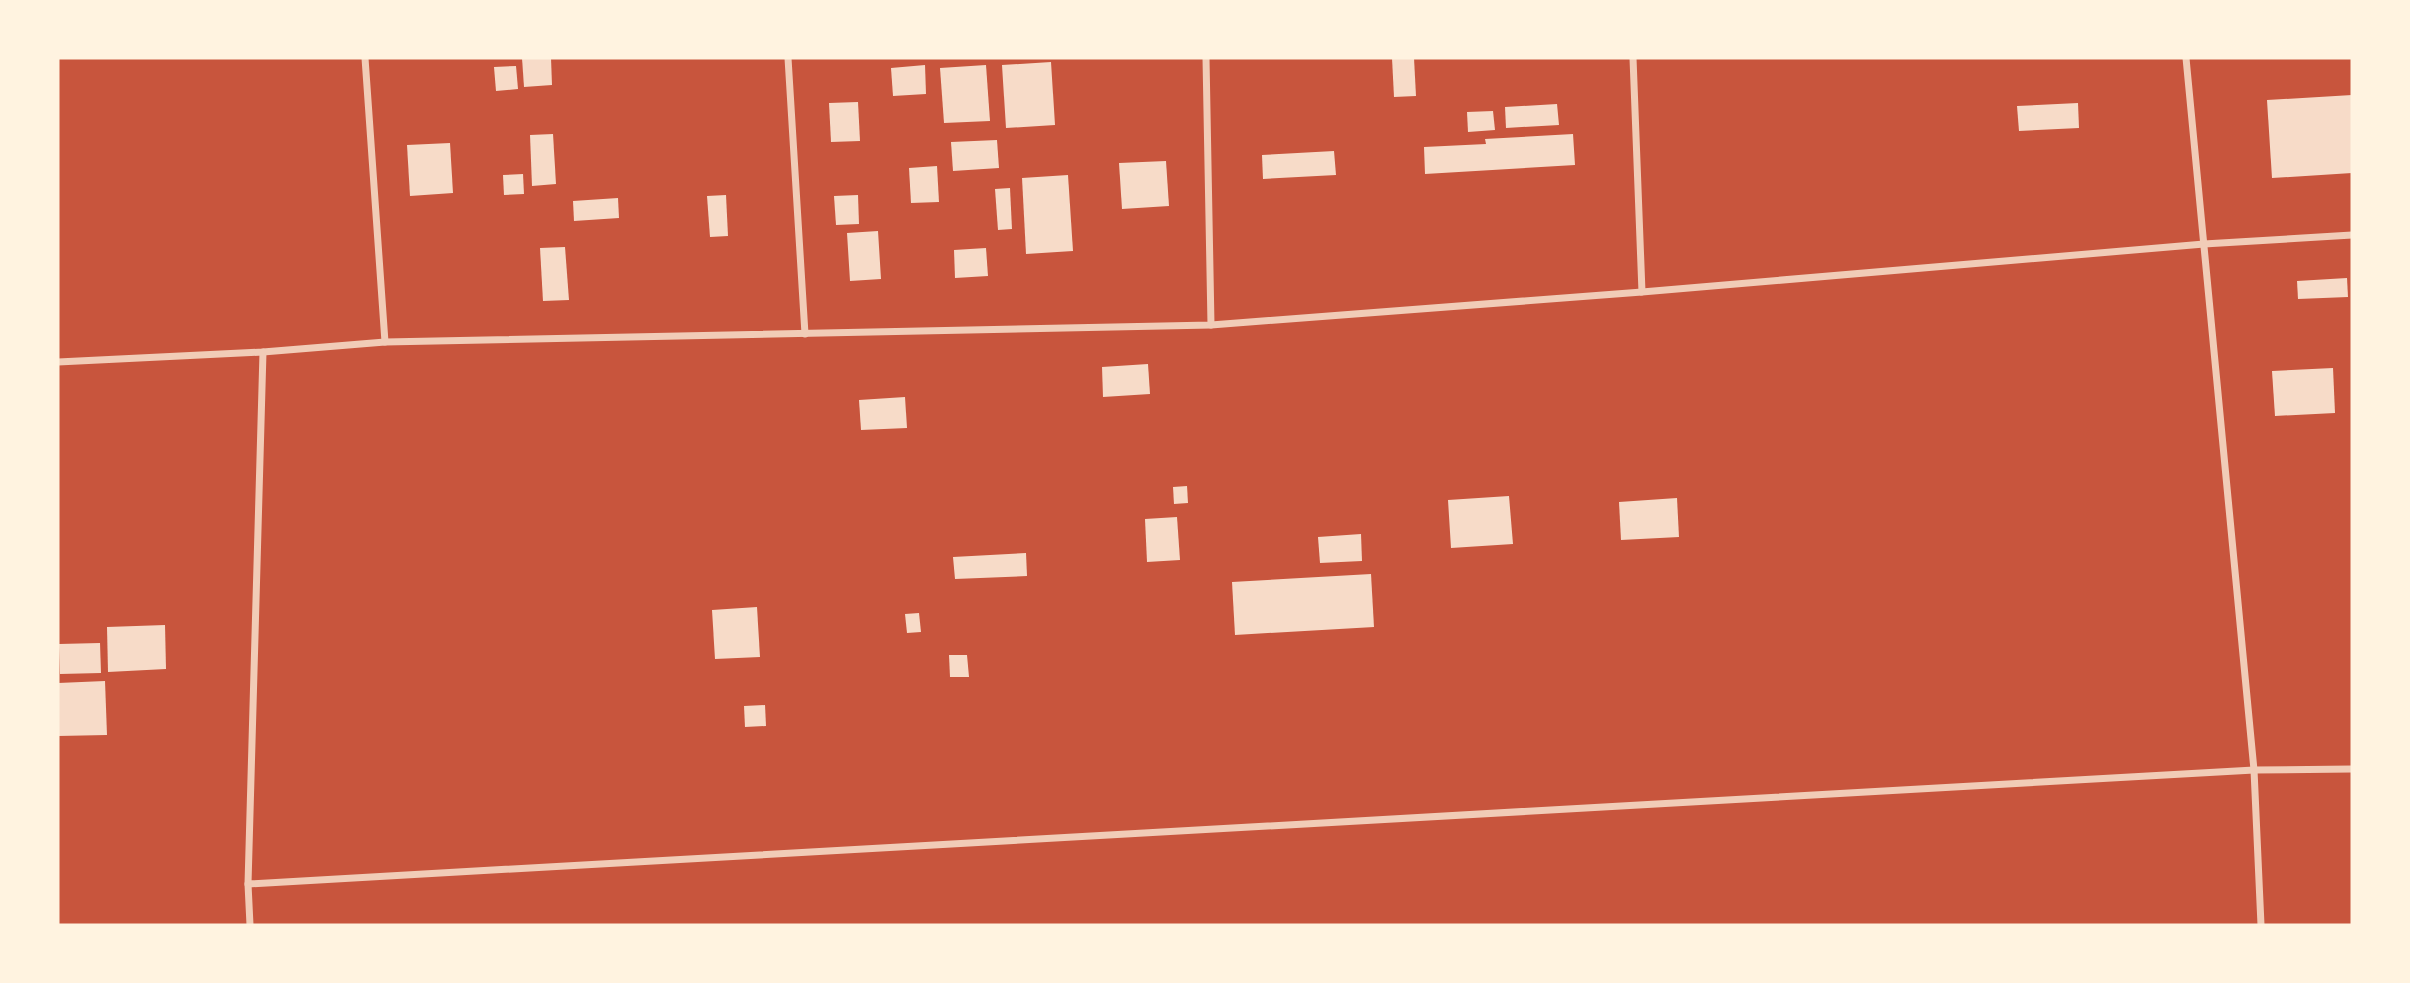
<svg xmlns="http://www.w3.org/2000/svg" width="2410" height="983" font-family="Montserrat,sans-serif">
	<rect width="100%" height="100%" fill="#c8553d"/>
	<g fill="#f7dbc8">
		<path d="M 522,58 L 551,58 L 552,85 L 524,87 Z"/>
		<path d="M 1392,58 L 1414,58 L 1416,96 L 1394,97 Z"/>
		<path d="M 1051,62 L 1055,125 L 1006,128 L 1002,65 Z"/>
		<path d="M 925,65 L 926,94 L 893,96 L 891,68 Z"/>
		<path d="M 986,65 L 990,121 L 944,123 L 940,68 Z"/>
		<path d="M 516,66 L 518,89 L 496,91 L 494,67 Z"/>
		<path d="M 2352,95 L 2352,173 L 2272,178 L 2267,100 Z"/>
		<path d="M 858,102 L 860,141 L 831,142 L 829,103 Z"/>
		<path d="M 2078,103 L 2079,128 L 2019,131 L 2017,106 Z"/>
		<path d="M 1557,104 L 1559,125 L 1506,128 L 1505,107 Z"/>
		<path d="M 1493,111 L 1495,130 L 1468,132 L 1467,112 Z"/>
		<path d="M 553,134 L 556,184 L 532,186 L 530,135 Z"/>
		<path d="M 1573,134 L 1575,165 L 1425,174 L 1424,147 L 1486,144 L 1485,139 Z"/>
		<path d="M 997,140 L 999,168 L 953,171 L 951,142 Z"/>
		<path d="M 450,143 L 453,193 L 410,196 L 407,145 Z"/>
		<path d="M 1334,151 L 1336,175 L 1263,179 L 1262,155 Z"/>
		<path d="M 1166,161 L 1169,206 L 1122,209 L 1119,163 Z"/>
		<path d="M 937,166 L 939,202 L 911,203 L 909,168 Z"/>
		<path d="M 523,174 L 524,194 L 504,195 L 503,175 Z"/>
		<path d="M 1068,175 L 1073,251 L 1026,254 L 1022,178 Z"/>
		<path d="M 1010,188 L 1012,229 L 998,230 L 995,189 Z"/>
		<path d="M 726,195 L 728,236 L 710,237 L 707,196 Z"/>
		<path d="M 858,195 L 859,224 L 836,225 L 834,196 Z"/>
		<path d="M 618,198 L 619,218 L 574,221 L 573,201 Z"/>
		<path d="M 878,231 L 881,279 L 850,281 L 847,233 Z"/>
		<path d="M 565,247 L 569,300 L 543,301 L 540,248 Z"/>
		<path d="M 986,248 L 988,276 L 955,278 L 954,250 Z"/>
		<path d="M 2347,278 L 2348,297 L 2298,299 L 2297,281 Z"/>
		<path d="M 1148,364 L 1150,394 L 1103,397 L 1102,367 Z"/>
		<path d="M 2333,368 L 2335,413 L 2275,416 L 2272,371 Z"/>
		<path d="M 905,397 L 907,428 L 861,430 L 859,400 Z"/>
		<path d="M 1187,486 L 1188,503 L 1174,504 L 1173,487 Z"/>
		<path d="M 1509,496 L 1513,544 L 1451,548 L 1448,500 Z"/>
		<path d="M 1677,498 L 1679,537 L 1621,540 L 1619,502 Z"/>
		<path d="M 1177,517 L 1180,560 L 1147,562 L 1145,519 Z"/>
		<path d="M 1361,534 L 1362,561 L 1320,563 L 1318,537 Z"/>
		<path d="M 1026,553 L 1027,576 L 955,579 L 953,557 Z"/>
		<path d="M 1371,574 L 1374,627 L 1235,635 L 1232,582 Z"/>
		<path d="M 757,607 L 760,657 L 715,659 L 712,610 Z"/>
		<path d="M 919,613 L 921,632 L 907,633 L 905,614 Z"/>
		<path d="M 165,625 L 166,669 L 108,672 L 107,627 Z"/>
		<path d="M 100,643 L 101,673 L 60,674 L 59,644 Z"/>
		<path d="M 949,655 L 967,655 L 969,677 L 950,677 Z"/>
		<path d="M 105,681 L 107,735 L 58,736 L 58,683 Z"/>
		<path d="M 765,705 L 766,726 L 745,727 L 744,706 Z"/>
	</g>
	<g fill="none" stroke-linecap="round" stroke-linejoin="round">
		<g stroke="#f1ccb7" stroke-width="7">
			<path d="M 365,58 L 385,342"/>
			<path d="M 788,58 L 805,334"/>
			<path d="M 1206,58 L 1211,325"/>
			<path d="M 1633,58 L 1642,292"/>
			<path d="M 2186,58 L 2254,770 L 2261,925"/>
			<path d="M 58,362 L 263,352 L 385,342 L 1211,325 L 1642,292 L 2204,244 L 2352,235"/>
			<path d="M 248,884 L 2254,770 L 2352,769"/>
			<path d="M 250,925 L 248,884 L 263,352"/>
		</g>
	</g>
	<rect width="2410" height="983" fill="none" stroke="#fff3e0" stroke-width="119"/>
</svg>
